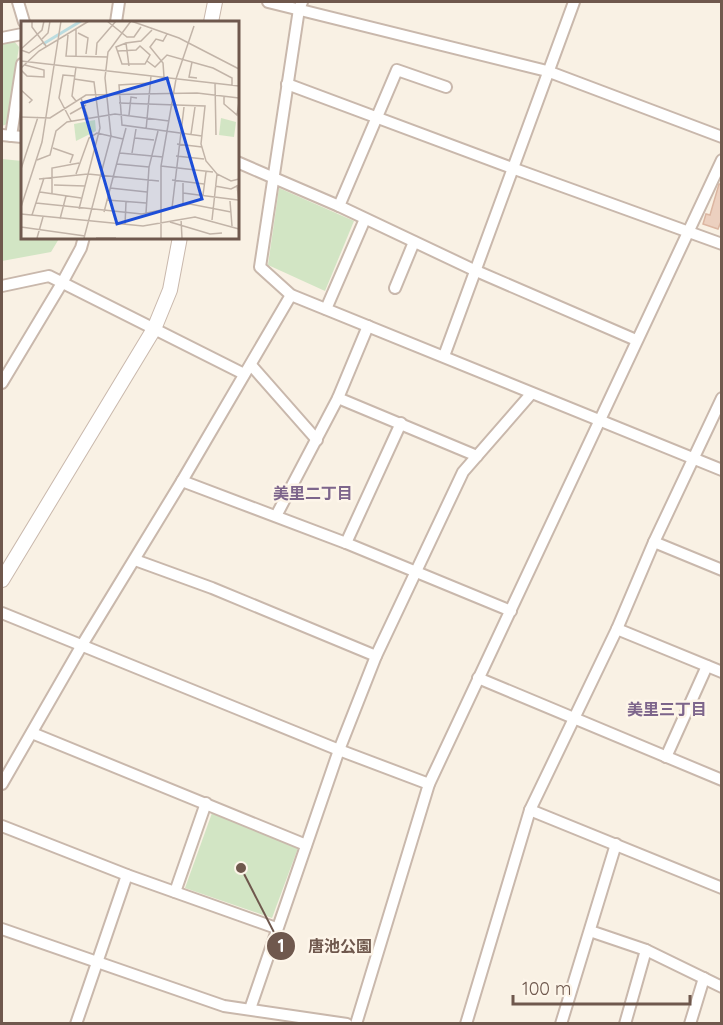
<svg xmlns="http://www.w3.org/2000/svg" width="723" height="1025" font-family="Quicksand,'Noto Sans JP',sans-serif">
	<rect width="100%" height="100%" fill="#f9f1e4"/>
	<g fill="#d2e5c4">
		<path d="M 13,40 L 19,47 L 7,124 L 2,126 L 2,42 Z"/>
		<path d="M 2,159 L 22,161 L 22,237 L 60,237 L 51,252 L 2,261 Z"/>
		<path d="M 279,188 L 354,221 L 325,291 L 268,265 Z"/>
		<path d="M 212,813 L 298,848 L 272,918 L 185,888 Z"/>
	</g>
	<path fill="#ecd0bf" stroke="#dcb6a1" stroke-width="1.5" d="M 719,184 L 722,184 L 722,219 L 718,229 L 703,224 L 706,214 L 710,215 Z"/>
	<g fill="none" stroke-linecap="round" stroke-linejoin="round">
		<g stroke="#c9b8ac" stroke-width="14">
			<g id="minor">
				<path d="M 18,2 L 24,22"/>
				<path d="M 268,2 L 547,71 L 722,137"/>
				<path d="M 302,2 L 299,9 L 260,267 L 291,295 L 722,470"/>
				<path d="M 116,22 L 119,2"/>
				<path d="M 2,38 L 22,34"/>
				<path d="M 287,84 L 512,168 L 722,244"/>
				<path d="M 2,135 L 22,137"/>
				<path d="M 11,136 L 22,64"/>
				<path d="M 237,162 L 339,206 L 474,270 L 636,340"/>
				<path d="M 339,206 L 397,70 L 446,87"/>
				<path d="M 2,286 L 49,276 L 244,374"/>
				<path d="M 395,288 L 414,242"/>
				<path d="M 326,309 L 365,219"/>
				<path d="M 444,356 L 574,2"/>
				<path d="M 251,365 L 317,440"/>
				<path d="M 2,383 L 62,283 L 81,248 L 84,237"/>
				<path d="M 338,398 L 477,456"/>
				<path d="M 182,481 L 346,543 L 511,611"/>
				<path d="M 276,516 L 338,398 L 368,326"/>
				<path d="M 654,542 L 722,570"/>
				<path d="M 346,543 L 401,423"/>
				<path d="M 135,560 L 212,588 L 376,656"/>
				<path d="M 2,613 L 339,750 L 429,784"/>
				<path d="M 617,629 L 722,672"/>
				<path d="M 478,678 L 722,780"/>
				<path d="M 32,733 L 306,845"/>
				<path d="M 666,757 L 707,666"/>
				<path d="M 2,784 L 82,645 L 182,481 L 291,295"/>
				<path d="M 530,810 L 722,888"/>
				<path d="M 2,826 L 127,875 L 276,928"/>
				<path d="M 175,892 L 206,803"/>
				<path d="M 2,929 L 224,1006 L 347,1024"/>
				<path d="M 590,931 L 646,950 L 722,987"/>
				<path d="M 250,1009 L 339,750 L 376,656 L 463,472 L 531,394"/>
				<path d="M 76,1024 L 127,875"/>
				<path d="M 356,1024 L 429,784 L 722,160"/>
				<path d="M 466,1024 L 530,810 L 617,629 L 654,542 L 722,398"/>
				<path d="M 561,1024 L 616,844"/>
				<path d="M 625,1024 L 646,950"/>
				<path d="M 690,1024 L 704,978"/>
			</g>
		</g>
		<g stroke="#c9b8ac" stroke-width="16">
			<g id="tertiary">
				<path d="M 211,22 L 215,2"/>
				<path d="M 2,580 L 154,329 L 170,290 L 180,237"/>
			</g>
		</g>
		<use href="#minor" stroke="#fff" stroke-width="10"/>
		<use href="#tertiary" stroke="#fff" stroke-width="14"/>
	</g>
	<g text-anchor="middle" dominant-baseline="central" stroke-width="5" stroke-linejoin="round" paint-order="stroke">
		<g font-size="16" font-weight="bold" fill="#7d658b" stroke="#fdf5e9">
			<text x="313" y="493">美里二丁目</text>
			<text x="667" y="709">美里三丁目</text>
		</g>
	</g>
	<g transform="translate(21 21)">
		<rect width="218" height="218" fill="#f9f1e4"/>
		<path d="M 200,97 L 215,101 L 213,116 L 198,114 ZM 74,99 L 75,110 L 55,120 L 53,103 Z" fill="#d2e5c4"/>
		<path fill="none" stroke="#bbdce0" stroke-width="3" d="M 22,23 L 60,0"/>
		<path fill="none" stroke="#c2b4a8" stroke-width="1.5" d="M 11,0 L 11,6 L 25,25M 86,0 L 106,16 L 113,16 L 120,6M 110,0 L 158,17 L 218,48M 57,12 L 67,17 L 65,33M 47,14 L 45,35 L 86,36M 21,18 L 27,12 L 29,0M 0,28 L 21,9 L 23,0M 0,29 L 8,32 L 23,21M 97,30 L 115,29 L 119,25 L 129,34 L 124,43 L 101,43 L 95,26 L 105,22M 75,34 L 76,22 L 95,0M 55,36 L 55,8M 0,40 L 218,65M 126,40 L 134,46 L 146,34 L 192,47 L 211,57 L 211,64M 171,41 L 168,56 L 176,57M 108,45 L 105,22 L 120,20 L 131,9M 0,47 L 18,30 L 68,0M 0,49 L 6,55 L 23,56 L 23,49 L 4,44M 143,56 L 142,42 L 129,26 L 135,18 L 142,20 L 146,13M 53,58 L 73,61 L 79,107 L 58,188M 129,62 L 98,64 L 101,104 L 181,115M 194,62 L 195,114M 0,69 L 11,79 L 8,82M 203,75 L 203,83 L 216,94 L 218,81M 60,77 L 67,97M 55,80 L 51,75 L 55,46M 98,82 L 184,85 L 180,123 L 185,140 L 196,153 L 210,160 L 218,158M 49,93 L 65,84M 108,94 L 110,76 L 116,77M 0,96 L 29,97 L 65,74 L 176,72 L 218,77M 50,100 L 38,77 L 42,54 L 54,55M 125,109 L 130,55M 170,113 L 174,86M 114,117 L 133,119M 156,123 L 181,126M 32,127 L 52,134 L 49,142M 99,132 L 142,136M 111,132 L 115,108M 155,135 L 183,138M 16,139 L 29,134 L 35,110 L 46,101 L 94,93 L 148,100M 96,143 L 128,146M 140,145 L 192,151M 0,148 L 17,96M 55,153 L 68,117 L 76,112 L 102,118M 18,158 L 67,153 L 138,160M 151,159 L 183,163M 33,164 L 64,165M 216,164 L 218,182M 194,165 L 210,168 L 218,164M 89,167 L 126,171M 19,171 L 60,177M 162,172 L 217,179M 31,173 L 31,147 L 58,142M 182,174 L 185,151M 86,179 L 125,182M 209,180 L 211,205M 15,182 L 121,193 L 169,183 L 210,191M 162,185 L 162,160M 0,186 L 21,121 L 40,0M 151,187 L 163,86M 83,191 L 105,107M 125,192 L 128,146 L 137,110M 0,193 L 122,205 L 174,196 L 218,208M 11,194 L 23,157M 39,198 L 45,175M 160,198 L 161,217M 191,199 L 196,153M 149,201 L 189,213 L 201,212M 104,204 L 105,181M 0,206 L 64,215M 16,217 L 22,196M 63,217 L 90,115 L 84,57 L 87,31 L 110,0M 75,217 L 95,217M 140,217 L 140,145 L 155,58 L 173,5"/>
		<path fill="#1d4ed8" fill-opacity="0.15" stroke="#1d4ed8" stroke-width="3" d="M 146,57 L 181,178 L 96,203 L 61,82 Z"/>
		<rect width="218" height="218" fill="none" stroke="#6f584d" stroke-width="3"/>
	</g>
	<path fill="none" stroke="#6f584d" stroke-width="2" d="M241 868L281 946"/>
	<g fill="#6f584d" stroke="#fdf5e9" stroke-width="2">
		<circle cx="241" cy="868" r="6"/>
		<circle cx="281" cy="946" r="15"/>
	</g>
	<g font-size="18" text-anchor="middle" font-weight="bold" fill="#fff">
		<text x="281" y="952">1</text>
	</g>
	<g font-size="16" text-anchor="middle" font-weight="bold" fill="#6f584d" stroke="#fdf5e9" stroke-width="5" stroke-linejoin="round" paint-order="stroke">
		<text x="340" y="952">唐池公園</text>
	</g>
	<rect width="723" height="1025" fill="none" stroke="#6f584d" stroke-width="6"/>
	<path d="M513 995v9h177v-9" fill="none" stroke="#6f584d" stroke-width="3"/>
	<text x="522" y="995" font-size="18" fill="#6f584d" stroke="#fdf5e9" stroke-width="4.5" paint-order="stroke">100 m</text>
</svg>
